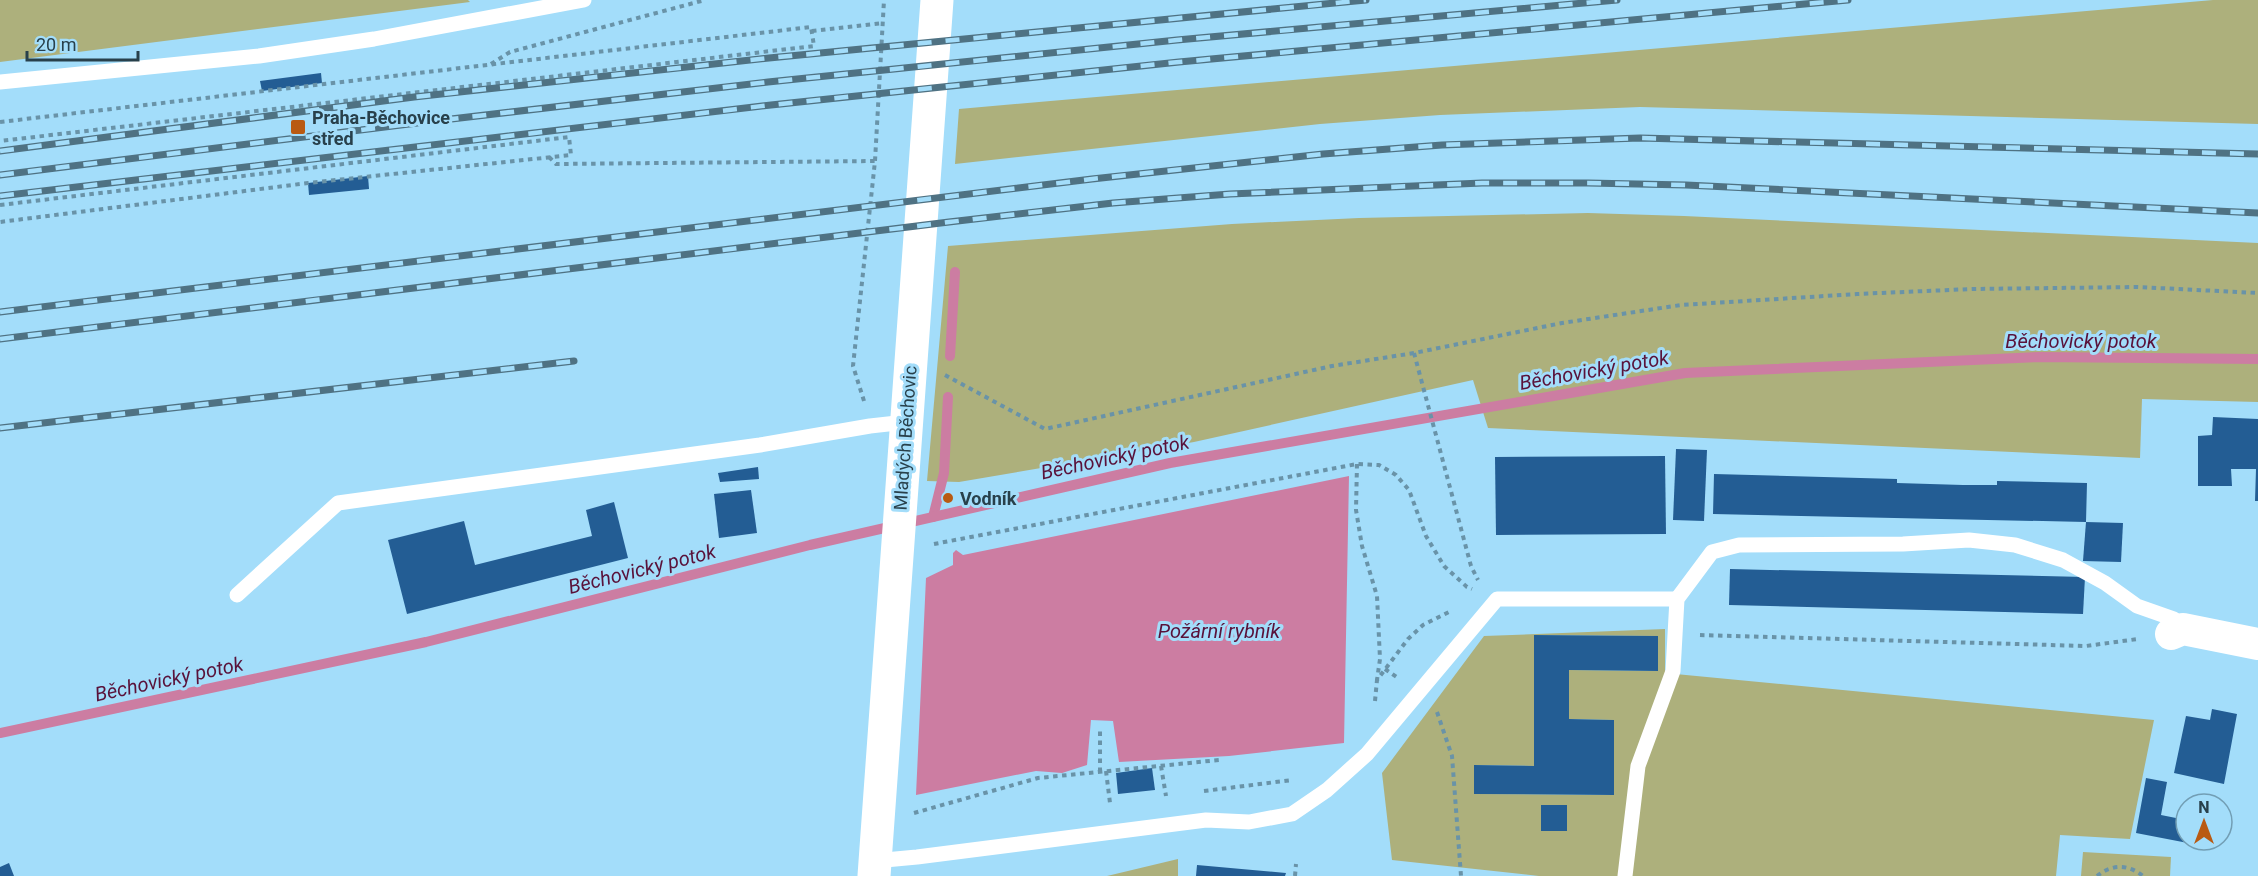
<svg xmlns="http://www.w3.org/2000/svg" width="2258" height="876" font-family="Roboto,sans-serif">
	<rect width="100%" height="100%" fill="#a3ddfa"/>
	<g fill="#adb07c" fill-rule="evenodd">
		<path d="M 0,0 L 468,0 L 470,2 L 0,62 Z"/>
		<path d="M 2213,0 L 2258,0 L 2258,124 L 1640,107 L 1440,115 L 1320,124 L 955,164 L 959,109 Z"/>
		<path d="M 1588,213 L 1684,216 L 2258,243 L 2258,402 L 2142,399 L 2140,458 L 1488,428 L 1473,380 L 1194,442 L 959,482 L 927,481 L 948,246 L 1232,224 L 1359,218 Z"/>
		<path d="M 1665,629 L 1665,673 L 2154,720 L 2130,839 L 2060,835 L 2056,876 L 1539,876 L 1392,860 L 1382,773 L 1484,636 ZM 1534,635 L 1658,636 L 1658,671 L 1569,670 L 1569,719 L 1614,720 L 1614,795 L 1474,794 L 1474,765 L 1534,766 ZM 1541,805 L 1566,805 L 1566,831 L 1541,831 Z"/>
		<path d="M 2083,852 L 2171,857 L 2170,876 L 2081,876 Z"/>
		<path d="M 1178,859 L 1178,876 L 1107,876 Z"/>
	</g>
	<path fill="#cc7da2" d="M 1349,476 L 1344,743 L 1229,756 L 1119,762 L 1113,721 L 1091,720 L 1087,765 L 1062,773 L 1036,771 L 916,795 L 926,578 L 953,565 L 953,553 L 956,550 L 963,555 Z"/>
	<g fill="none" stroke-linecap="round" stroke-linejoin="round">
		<g stroke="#cc7da2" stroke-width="10">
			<path d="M 950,356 L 955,272"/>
			<path d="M 933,517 L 944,473 L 948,397"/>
			<path d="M 0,733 L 426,642 L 810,545 L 1170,463 L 1685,373 L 2039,357 L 2258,359"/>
		</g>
	</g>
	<g fill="#235d94">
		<path d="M 321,73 L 322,83 L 262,91 L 260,81 Z"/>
		<path d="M 368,176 L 369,189 L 309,195 L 308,183 Z"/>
		<path d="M 2213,417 L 2258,419 L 2258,501 L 2255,501 L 2256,469 L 2231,469 L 2232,486 L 2198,486 L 2198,436 L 2212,435 Z"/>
		<path d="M 1676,449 L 1707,450 L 1704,521 L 1673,520 Z"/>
		<path d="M 1665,456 L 1666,534 L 1496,535 L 1495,457 Z"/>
		<path d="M 758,467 L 759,479 L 720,482 L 718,473 Z"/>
		<path d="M 1714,474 L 1897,479 L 1897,483 L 1963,485 L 1997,485 L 1997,481 L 2087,483 L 2086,522 L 1713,514 Z"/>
		<path d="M 751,490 L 757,533 L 719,538 L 714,494 Z"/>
		<path d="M 614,502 L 628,558 L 407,614 L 388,540 L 464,521 L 475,565 L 592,536 L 586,510 Z"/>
		<path d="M 2086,522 L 2123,523 L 2121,562 L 2083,561 Z"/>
		<path d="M 1730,569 L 2085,577 L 2083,614 L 1729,605 Z"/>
		<path d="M 1534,635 L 1658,636 L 1658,671 L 1569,670 L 1569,719 L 1614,720 L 1614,795 L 1474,794 L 1474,765 L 1534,766 Z"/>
		<path d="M 2212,709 L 2237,714 L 2224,784 L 2174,773 L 2186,716 L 2210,720 Z"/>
		<path d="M 1152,768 L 1155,790 L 1118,794 L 1116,773 Z"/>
		<path d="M 2146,778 L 2167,782 L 2161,815 L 2186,820 L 2186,840 L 2194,840 L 2193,844 L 2136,833 Z"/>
		<rect x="1541" y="805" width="26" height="26"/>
		<path d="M 9,863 L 14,876 L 0,876 L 0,867 Z"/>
		<path d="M 1197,865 L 1286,873 L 1285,876 L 1196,876 Z"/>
	</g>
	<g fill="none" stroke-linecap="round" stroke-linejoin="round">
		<g stroke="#6993a8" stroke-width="4" stroke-dasharray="4.5 4.5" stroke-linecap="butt">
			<path d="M 812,31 L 883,23"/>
			<path d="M 491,64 L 510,52 L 705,0"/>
			<path d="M 0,122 L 811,27 L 814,46 L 0,141"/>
			<path d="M 549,157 L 556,164 L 875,161"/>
			<path d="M 0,205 L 569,137 L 571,155 L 308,183 L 0,222"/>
			<path d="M 1414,353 L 1471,566 L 1478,580"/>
			<path d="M 945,375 L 1045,429 L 1332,366 L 1414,353 L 1562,323 L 1681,305 L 1857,294 L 1972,289 L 2138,287 L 2258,293"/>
			<path d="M 864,401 L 853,366 L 875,161 L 884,0"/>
			<path d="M 1357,464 L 1356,510 L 1362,546 L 1377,596 L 1380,659 L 1377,680"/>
			<path d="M 934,544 L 1357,464 L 1379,465 L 1396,475 L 1409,490 L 1426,536 L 1444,566 L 1467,587 L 1472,589"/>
			<path d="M 1700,635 L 2086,646 L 2138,639"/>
			<path d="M 1385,669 L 1398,678"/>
			<path d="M 1375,701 L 1377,680 L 1408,639 L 1423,625 L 1451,611"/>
			<path d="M 1437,712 L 1452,756 L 1461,876"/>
			<path d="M 1161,766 L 1166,796"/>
			<path d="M 1106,771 L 1110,803"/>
			<path d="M 1100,772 L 1100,727"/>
			<path d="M 1204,791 L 1292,780"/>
			<path d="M 914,813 L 1038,778 L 1219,760"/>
			<path d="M 1295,876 L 1296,864"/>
			<path d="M 2097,876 C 2112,864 2128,864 2143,876"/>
		</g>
		<g stroke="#fff" stroke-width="15">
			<path d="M 0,82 L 259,56 L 374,39 L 584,0"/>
			<path d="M 237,595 L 338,503 L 760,445 L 870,426 L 906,422"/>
			<path d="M 874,861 L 917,857 L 1206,820 L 1249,822 L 1292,814 L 1327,790 L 1367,754 L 1497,599 L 1677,599"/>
			<path d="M 1625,876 L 1638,766 L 1673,671 L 1677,599 L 1712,552 L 1739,545 L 1903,544 L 1969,540 L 2015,545 L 2063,560 L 2105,583 L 2137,606 L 2174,619"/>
		</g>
		<path stroke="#fff" stroke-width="32" d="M 2171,634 L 2183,629 L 2258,644"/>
		<path stroke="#fff" stroke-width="33" d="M 874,876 L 937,0"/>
		<g stroke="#4f7283" stroke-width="7">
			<g id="rail">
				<path d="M 0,151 L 414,97 L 769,58 L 1366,0"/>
				<path d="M 0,175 L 417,123 L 768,82 L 1177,40 L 1617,0"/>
				<path d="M 0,196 L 771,105 L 1179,62 L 1848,0"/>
				<path d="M 0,312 L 1092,179 L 1323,154 L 1442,145 L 1640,138 L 2258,154"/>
				<path d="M 0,339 L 949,222 L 1113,203 L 1230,194 L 1482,183 L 1588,183 L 1686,185 L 2258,213"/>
				<path d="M 0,428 L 574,361"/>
			</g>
		</g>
		<use href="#rail" stroke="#a3ddfa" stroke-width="4.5" stroke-dasharray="14" stroke-linecap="butt"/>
	</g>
	<g fill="#b95a12" stroke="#a3ddfa" stroke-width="2">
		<rect x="290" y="119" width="16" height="16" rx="3"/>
		<circle cx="948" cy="498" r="6"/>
	</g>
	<g text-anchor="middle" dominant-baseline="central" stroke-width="6" stroke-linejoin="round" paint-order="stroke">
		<g font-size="18" font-weight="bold" fill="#28404b" stroke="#a3ddfa" text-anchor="start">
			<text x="312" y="117">Praha-Běchovice<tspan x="312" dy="21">střed</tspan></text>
			<text x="960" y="498">Vodník</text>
		</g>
		<g font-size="18" fill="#28404b" stroke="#a3ddfa">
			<text transform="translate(905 438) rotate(-86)">Mladých Běchovic</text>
		</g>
		<g font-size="20" font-style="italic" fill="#59123a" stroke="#a3ddfa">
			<text x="2081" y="341">Běchovický potok</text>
			<text transform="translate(1594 370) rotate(-10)">Běchovický potok</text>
			<text transform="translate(1115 457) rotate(-12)">Běchovický potok</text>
			<text transform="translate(642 569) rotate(-14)">Běchovický potok</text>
			<text x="1219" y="631">Požární rybník</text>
			<text transform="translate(169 679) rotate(-12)">Běchovický potok</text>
		</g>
	</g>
	<g transform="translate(2204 822)"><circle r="28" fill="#a3ddfa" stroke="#729eb4" stroke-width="1.5"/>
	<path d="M0-4.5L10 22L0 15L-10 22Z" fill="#b95a12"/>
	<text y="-9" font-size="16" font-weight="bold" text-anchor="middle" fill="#28404b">N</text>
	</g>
	<path d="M27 51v9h111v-9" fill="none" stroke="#28404b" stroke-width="3"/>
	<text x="36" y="51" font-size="18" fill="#28404b" stroke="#a3ddfa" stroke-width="4.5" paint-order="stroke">20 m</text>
</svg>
